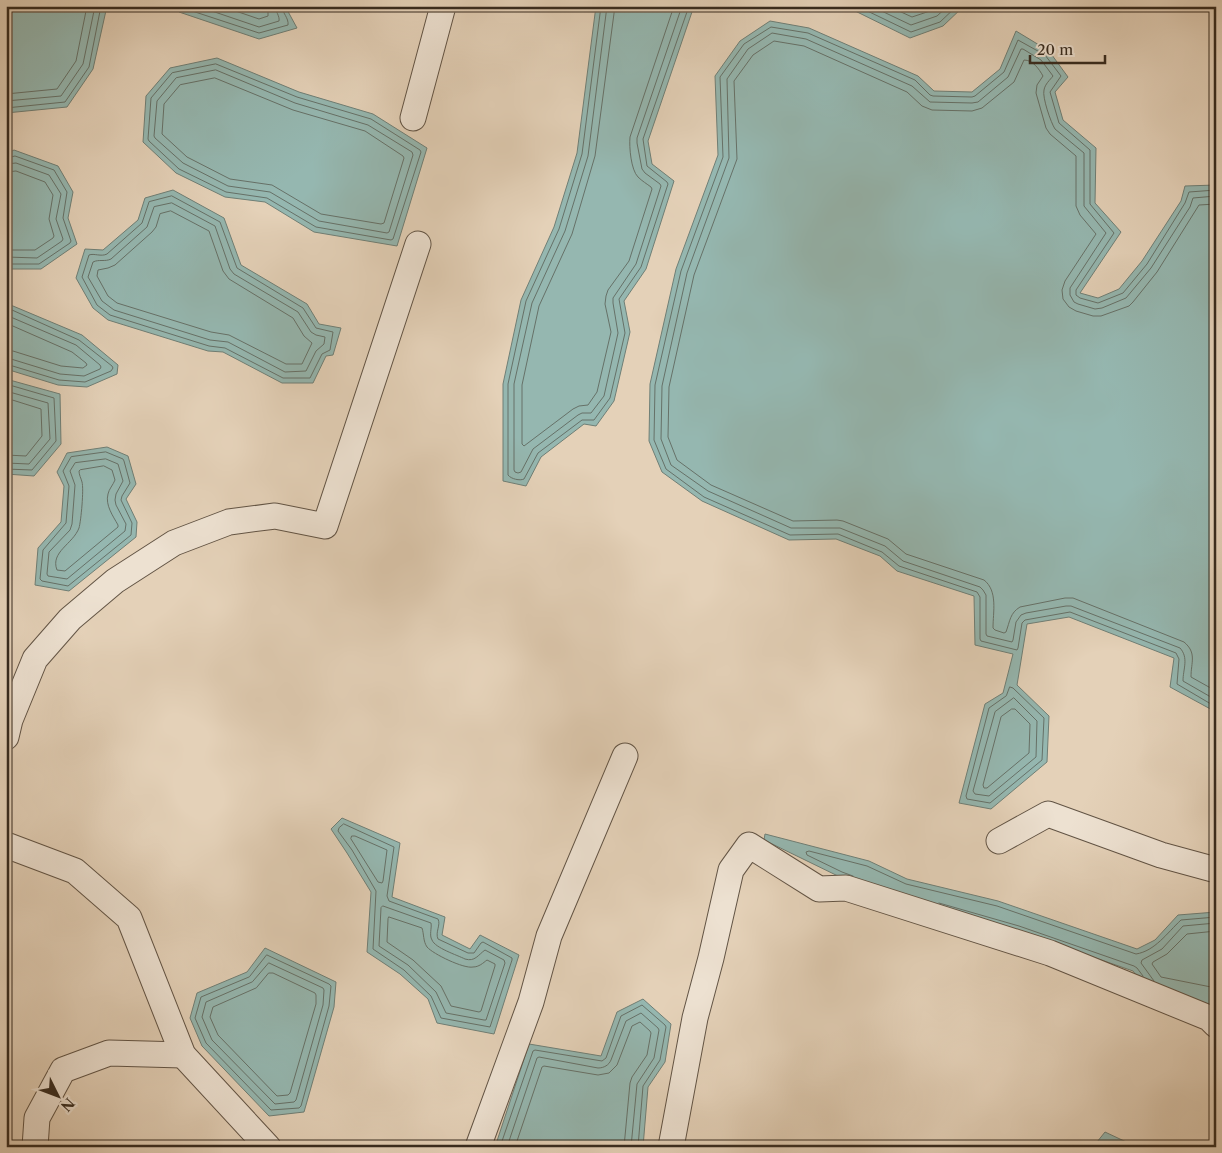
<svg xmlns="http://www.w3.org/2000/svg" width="1222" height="1153" font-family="'Libre Caslon Text',serif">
	<rect width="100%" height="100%" fill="#e4d1b8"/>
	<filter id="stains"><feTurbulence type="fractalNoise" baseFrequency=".004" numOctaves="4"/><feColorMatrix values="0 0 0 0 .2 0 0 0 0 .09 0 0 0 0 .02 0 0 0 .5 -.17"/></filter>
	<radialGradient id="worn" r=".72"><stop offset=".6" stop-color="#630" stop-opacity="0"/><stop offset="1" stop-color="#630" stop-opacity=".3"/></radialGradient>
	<g fill="#95b7b0" stroke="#6f7f76">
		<path d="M 6,6 L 107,6 L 93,69 L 67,107 L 6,113 Z"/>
		<path d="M 174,6 L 285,6 L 297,28 L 259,39 L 179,12 Z"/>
		<path d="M 596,6 L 694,6 L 648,141 L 652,164 L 674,181 L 646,269 L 624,301 L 630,332 L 614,401 L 596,426 L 584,424 L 541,457 L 526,486 L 503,481 L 503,384 L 521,300 L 554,227 L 577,153 Z"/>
		<path d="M 845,6 L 964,6 L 943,26 L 910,38 Z"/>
		<path d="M 770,21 L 809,28 L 918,76 L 934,91 L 972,92 L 1000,69 L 1016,31 L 1049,51 L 1068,77 L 1055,92 L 1063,120 L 1096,148 L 1095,203 L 1121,232 L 1080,293 L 1098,298 L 1119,289 L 1142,261 L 1181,201 L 1185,186 L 1216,185 L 1216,712 L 1170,687 L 1174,658 L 1069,617 L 1027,624 L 1017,685 L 1049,716 L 1047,762 L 991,809 L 959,803 L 985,704 L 1003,693 L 1013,654 L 975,645 L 974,596 L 897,571 L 880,556 L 836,539 L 789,540 L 702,501 L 662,472 L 649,441 L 650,384 L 676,269 L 718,155 L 715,76 L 740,41 Z"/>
		<path d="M 217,58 L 299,92 L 373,114 L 427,148 L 397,246 L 314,232 L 265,202 L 225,197 L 176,173 L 143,142 L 146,96 L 170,68 Z"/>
		<path d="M 14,150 L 58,166 L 73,192 L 68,218 L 77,244 L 41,269 L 6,269 L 6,154 Z"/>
		<path d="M 173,190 L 224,218 L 241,265 L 307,304 L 319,324 L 341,328 L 333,355 L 326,356 L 313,383 L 282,383 L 223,352 L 208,351 L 108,320 L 93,308 L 76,278 L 85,249 L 103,250 L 138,220 L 145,198 Z"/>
		<path d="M 6,304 L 13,306 L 82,335 L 118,365 L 117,374 L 87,387 L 58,385 L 6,369 Z"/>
		<path d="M 6,379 L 60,394 L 61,444 L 34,476 L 6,474 Z"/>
		<path d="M 107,447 L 128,456 L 136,484 L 126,499 L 137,522 L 136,537 L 69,591 L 35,585 L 38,548 L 61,522 L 64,486 L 57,472 L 67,453 Z"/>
		<path d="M 342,818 L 400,843 L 392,897 L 445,917 L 442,935 L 470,949 L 480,935 L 519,955 L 494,1034 L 437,1023 L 428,999 L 400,974 L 367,952 L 371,892 L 347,853 L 331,829 Z"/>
		<path d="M 765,834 L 869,861 L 907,879 L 998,901 L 1137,949 L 1155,940 L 1178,915 L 1216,912 L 1216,1007 L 1150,994 L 1133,971 L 1018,931 L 840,877 L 764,840 Z"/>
		<path d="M 265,948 L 336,982 L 334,1007 L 304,1112 L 269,1116 L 202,1046 L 190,1018 L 197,993 L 247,972 Z"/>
		<path d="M 643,999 L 671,1024 L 665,1062 L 648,1087 L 643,1147 L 495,1147 L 529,1044 L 601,1056 L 617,1012 Z"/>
		<path d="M 1105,1132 L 1137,1147 L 1093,1147 Z"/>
	</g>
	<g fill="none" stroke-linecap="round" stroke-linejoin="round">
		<g stroke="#667168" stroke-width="1">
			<path d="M 181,6 L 183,8 L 259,33 L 288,25 C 289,18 282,13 282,6"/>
			<path d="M 197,6 L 259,27 L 279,21 C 280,16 275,11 275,6"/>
			<path d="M 221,6 L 259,19 L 268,16 L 268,6"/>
			<path d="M 601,6 L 582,154 L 559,229 L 526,301 L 508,384 L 508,475 C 511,479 520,481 524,479 L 538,453 L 582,420 L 594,420 L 610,398 L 625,333 L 619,299 L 641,267 L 668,184 L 667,182 L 647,166 L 643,139 L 689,6"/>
			<path d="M 607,6 L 588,156 L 565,231 L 532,303 L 514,384 L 514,470 L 515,472 L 518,473 L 521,472 L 533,449 L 578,415 L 582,413 L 591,413 L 604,396 L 618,333 L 613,303 L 613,298 L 636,264 L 661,186 L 660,184 L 645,173 L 642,169 L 637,143 L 637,138 L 682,6"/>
			<path d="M 615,6 L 595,156 L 572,234 L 539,306 L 522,385 L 522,444 L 524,446 L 573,409 L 579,406 L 588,405 L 597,392 L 611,332 L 605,304 L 606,296 L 608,290 L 629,261 L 652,189 L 651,187 C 647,184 642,181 638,177 C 631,170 629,147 630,137 L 674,6"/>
			<path d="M 857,6 L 911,32 L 940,22 L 957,6"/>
			<path d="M 871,6 L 911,25 L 937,16 L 948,6"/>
			<path d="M 888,6 L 912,17 L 933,10 L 937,6"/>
			<path d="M 216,64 L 297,97 L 371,119 L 420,150 L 421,152 L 393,239 L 391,240 L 316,227 L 267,198 L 226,192 L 179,169 L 149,141 L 148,139 L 151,98 L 172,73 Z"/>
			<path d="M 216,70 L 295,103 L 368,125 L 412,152 L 413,155 L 389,232 L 387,233 L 319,221 L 270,192 L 228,186 L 183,163 L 155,138 L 154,136 L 157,101 L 176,78 Z"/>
			<path d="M 215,78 L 293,110 L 365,131 L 403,156 L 404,158 L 384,223 L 381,224 L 321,214 L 272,185 L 230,179 L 187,157 L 162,134 L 164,104 L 180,85 Z"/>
			<path d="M 6,94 L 57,89 L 76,61 L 87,6"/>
			<path d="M 6,101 L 61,96 L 83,64 L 95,6"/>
			<path d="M 6,108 L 65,102 L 89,67 L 101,6"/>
			<path d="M 6,158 L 15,156 L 54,170 L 67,192 L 63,218 L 71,241 L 70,243 L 39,264 L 6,264"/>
			<path d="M 6,164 L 16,163 L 49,175 L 61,194 L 56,219 L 63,239 L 62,241 L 37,258 L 6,257"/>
			<path d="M 6,172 L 16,171 L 45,182 L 53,195 L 49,219 L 54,236 L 53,238 L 35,250 L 6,250"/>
			<path d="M 1216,190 L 1189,192 L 1185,203 L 1147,264 L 1123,293 L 1098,303 L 1080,298 L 1076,295 L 1076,290 L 1114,233 L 1090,204 L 1090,150 L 1059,123 L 1050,92 L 1061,76 L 1045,55 L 1018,40 L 1004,72 L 975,96 L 972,97 L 933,96 L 930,95 L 915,80 L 808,33 L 771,27 L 744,44 L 720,77 L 723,157 L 681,271 L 655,385 L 654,440 L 666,469 L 704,497 L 790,535 L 838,534 L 882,552 L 899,566 L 977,592 L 980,597 L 980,639 L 981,641 L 1017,650 L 1018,648 L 1022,623 L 1025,620 L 1070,612 L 1176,653 L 1179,659 L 1177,684 L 1216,707"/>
			<path d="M 172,196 L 220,222 L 237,268 L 303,308 L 316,328 L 333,332 L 330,350 L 322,354 L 310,378 L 283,378 L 225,348 L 209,346 L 110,315 L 97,305 L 82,277 L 89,255 C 94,253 101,257 107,254 L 142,223 L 149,202 Z"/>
			<path d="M 1216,196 L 1193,198 L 1190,207 L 1151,268 L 1126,298 L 1102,308 L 1095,309 L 1078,304 L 1074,302 L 1070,295 L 1070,288 L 1106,233 L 1084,206 L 1084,153 L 1055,129 C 1051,123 1042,97 1044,90 C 1045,84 1050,80 1053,76 L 1041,60 L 1023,49 L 1021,49 L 1008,77 L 978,102 L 972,103 L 930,102 L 912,86 L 806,39 L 772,33 L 748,49 L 727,79 L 729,158 L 687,273 L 662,386 L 661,439 L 671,465 L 708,491 L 791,528 L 840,528 L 885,546 L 903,561 L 980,587 L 983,590 L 986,595 L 986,634 L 987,636 L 1012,642 L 1013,640 L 1016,622 L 1021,615 L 1026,613 L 1066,606 L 1071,606 L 1180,648 C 1189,658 1183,669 1183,681 L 1216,700"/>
			<path d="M 172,203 L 215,226 L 230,269 L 234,274 L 298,312 L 311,332 L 316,335 L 325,337 L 324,344 L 316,351 L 306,371 L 285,372 L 228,342 L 210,340 L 114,310 L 102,301 L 88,277 L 93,262 C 99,259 105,262 111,259 L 147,227 L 154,207 Z"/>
			<path d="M 1216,204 L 1199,205 L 1157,272 L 1133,302 L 1129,306 L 1101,316 L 1093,316 L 1076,311 L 1069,307 L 1063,299 L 1062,290 L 1065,281 L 1096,234 L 1080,215 L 1076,206 L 1076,156 L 1050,134 L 1046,128 L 1036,93 L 1037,85 L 1043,76 C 1039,69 1033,60 1024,60 L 1014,82 L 982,108 L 972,111 L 932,110 L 922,106 L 907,92 L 804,46 L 774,41 L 753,55 L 734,81 L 737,159 L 694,275 L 669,387 L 668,437 L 677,460 L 711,485 L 793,521 L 837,520 L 843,521 L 888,539 L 906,554 L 984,580 C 998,591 993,612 993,628 L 995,630 L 1004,633 L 1006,632 C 1010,621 1010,613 1020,607 L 1065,598 L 1073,598 L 1184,642 C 1197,653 1191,662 1191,677 L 1216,691"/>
			<path d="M 171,211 L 209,231 L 223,271 L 229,279 L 293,318 L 304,336 L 312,343 L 302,364 L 286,364 L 229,335 L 211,332 L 117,303 L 108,296 L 97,276 L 98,270 L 108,268 L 115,265 L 152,232 L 156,227 L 160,214 Z"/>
			<path d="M 6,309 L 12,310 L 79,340 L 112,366 L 113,368 L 111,371 L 85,382 L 59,380 L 6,364"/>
			<path d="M 6,315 L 76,345 L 100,365 L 101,367 L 100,369 L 84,376 L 60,374 L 11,359 L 6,358"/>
			<path d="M 6,323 L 72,352 L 86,363 L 87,365 L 83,368 L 61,366 L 13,351 L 6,351"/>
			<path d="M 6,384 L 54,398 L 56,441 L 32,470 L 6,469"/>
			<path d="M 6,391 L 48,403 L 50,439 L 29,464 L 6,463"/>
			<path d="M 6,398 L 41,409 L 42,436 L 26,456 L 6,455"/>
			<path d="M 106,452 L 123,459 L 124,461 L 130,483 L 122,496 L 121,500 L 132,523 L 131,535 L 68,586 L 42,581 L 40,579 L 43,550 L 66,523 L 69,486 L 63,471 L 71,457 Z"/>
			<path d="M 106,459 L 118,464 L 123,481 L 116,494 L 115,500 L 116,505 L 126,524 L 125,531 L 67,579 L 48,576 L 47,574 L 49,552 L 70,530 L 72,524 L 75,485 L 70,471 L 75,463 Z"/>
			<path d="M 104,466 L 112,470 L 115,480 C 113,485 109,489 108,494 C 105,505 113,516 118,525 L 118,527 L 65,571 L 57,570 C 50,552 73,544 79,528 C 81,521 84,489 82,482 C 81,478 79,475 79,471 L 80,470 Z"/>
			<path d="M 1010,687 L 1013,688 L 1044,718 L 1042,760 L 990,803 L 967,799 L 966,796 L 989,708 L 1006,696 Z"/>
			<path d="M 1014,698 L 1037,721 L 1036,757 L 989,796 L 975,794 L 973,791 L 995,712 Z"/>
			<path d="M 1012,709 L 1015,709 L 1030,724 L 1029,753 L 987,788 L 984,788 L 983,785 L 1001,717 Z"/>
			<path d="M 344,824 L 394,847 L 387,896 L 389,901 L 438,919 C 441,925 435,932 438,939 L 468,953 L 474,953 L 481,943 L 483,942 L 512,958 L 512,960 L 490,1027 L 441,1018 L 431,996 L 404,970 L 373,949 L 376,891 L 352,850 L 338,831 L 339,828 Z"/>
			<path d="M 352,836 L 355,836 L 387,850 L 383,881 L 382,883 L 378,882 L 351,839 Z"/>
			<path d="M 853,876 L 842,872 L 807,855 L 806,852 L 809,851 L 867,866 L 906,884 L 997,906 L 1136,954 C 1155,951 1167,933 1181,920 L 1216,917"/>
			<path d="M 939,903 L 1019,926 L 1134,966 L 1137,968 L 1143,976"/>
			<path d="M 383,906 L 431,923 C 432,928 429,935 432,940 C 435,948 457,955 465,959 C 475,962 478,955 485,950 L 504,960 L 505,963 L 486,1020 L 484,1020 L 446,1013 L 436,992 L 408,965 L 379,946 L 381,908 Z"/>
			<path d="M 389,917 L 422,928 C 424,934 423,941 427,947 C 433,954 464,969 473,967 C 479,967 483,963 487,960 L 495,964 L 495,966 L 481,1011 L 479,1012 L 451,1006 L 441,986 L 413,960 L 387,942 L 388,919 Z"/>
			<path d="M 1216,931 L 1187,934 L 1167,954 L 1153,962 L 1152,964 L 1161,977 L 1216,988"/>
			<path d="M 267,955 L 329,984 L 331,986 L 329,1006 L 301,1106 L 299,1108 L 271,1110 L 206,1043 L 195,1018 L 201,997 L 249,977 Z"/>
			<path d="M 269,963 L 323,988 L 324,990 L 323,1005 L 296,1100 L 294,1102 L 275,1104 L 212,1040 L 202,1017 L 206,1002 L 252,982 Z"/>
			<path d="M 269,973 L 273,973 L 315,993 L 316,995 L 316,1004 L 290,1093 L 288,1095 L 277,1096 L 218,1035 L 210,1017 L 213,1007 L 256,988 Z"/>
			<path d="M 1154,981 L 1141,963 L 1142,960 L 1162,949 L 1183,926 L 1216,923"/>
			<path d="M 500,1147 L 533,1051 L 535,1050 L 602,1061 L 606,1058 L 621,1016 L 642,1005 L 665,1025 L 666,1027 L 660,1060 L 643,1086 L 638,1147"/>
			<path d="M 507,1147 L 537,1058 L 539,1057 L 598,1068 C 604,1068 609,1065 611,1060 L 626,1021 L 641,1013 L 658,1028 L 659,1030 L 654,1058 L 637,1084 L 631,1147"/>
			<path d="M 515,1147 L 542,1067 L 544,1066 L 598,1075 L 609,1073 L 617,1065 L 632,1026 L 640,1022 L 650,1031 L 651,1033 L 647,1055 L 632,1077 L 630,1083 L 624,1147"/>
		</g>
		<g stroke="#625445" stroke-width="27">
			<g id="minor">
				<path d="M 413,118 L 443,6"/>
				<path d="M 6,737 L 10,720 L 35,659 L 70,619 L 115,581 L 174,543 L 229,522 L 275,516 L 325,526 L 418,244"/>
				<path d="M 999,841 L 1048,814 L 1161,855 L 1216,870"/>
				<path d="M 6,845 L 75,871 L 129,918 L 183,1055 L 268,1147"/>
				<path d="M 35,1147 L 37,1118 L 63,1070 L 109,1053 L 183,1055"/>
				<path d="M 478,1147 L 531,1002 L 549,936 L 625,756"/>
				<path d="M 671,1147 L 695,1018 L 711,958 L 731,870 L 749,845 L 819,889 L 846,888 L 1050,953 L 1209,1018 L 1216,1025"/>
			</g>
		</g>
		<use href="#minor" stroke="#ede1d1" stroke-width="25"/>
	</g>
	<rect width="1222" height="1153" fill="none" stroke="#e4d1b8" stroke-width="25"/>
	<rect x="8" y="8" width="1207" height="1138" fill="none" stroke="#372b1f" stroke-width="2.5"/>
	<rect x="12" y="12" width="1197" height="1128" fill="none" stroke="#372b1f"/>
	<g transform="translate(58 1096) rotate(132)" stroke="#ede1d1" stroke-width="4" paint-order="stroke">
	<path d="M0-4L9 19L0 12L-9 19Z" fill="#372b1f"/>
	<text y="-8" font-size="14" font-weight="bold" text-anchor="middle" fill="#372b1f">N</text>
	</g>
	<path d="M1030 55v8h75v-8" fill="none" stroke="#372b1f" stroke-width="2.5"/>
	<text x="1037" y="55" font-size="15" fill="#372b1f" stroke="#ede1d1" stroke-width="4" paint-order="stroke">20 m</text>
	<rect width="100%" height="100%" filter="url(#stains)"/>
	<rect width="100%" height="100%" fill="url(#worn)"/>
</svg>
